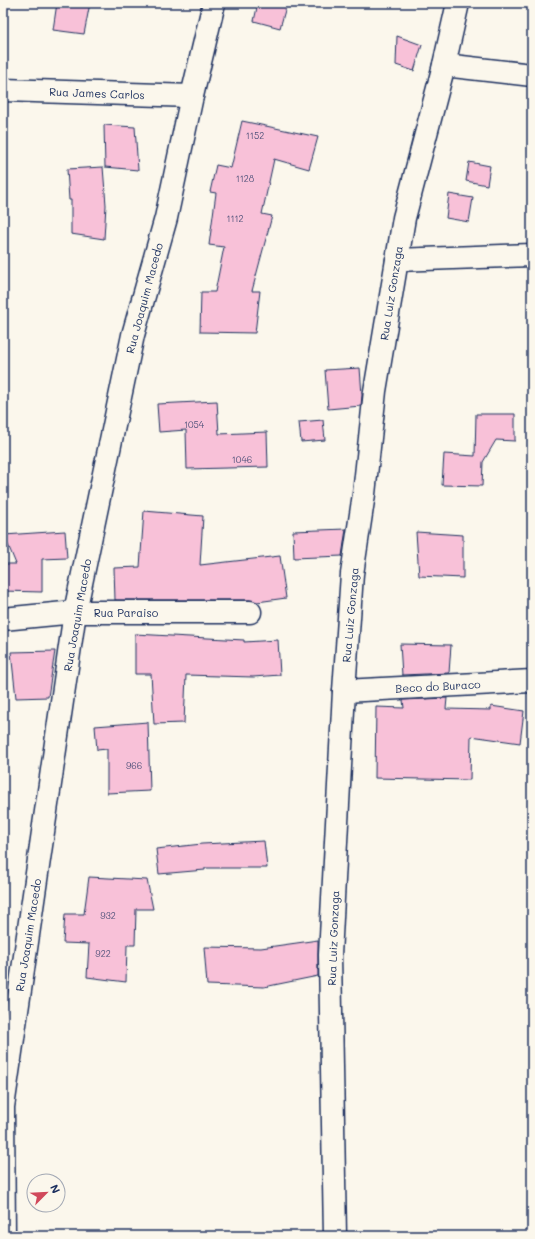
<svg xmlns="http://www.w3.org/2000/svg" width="535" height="1239" font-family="Mali,sans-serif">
	<rect width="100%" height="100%" fill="#fbf7ec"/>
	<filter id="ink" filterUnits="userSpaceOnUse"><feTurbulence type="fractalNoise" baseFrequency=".025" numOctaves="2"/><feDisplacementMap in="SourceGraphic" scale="8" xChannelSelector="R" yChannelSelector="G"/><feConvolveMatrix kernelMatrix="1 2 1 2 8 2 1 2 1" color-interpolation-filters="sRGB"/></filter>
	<g filter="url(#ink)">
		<g fill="#f8c1d8" stroke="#1b2f5e">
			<path d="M 57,3 L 90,3 L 84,34 L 53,30 Z"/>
			<path d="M 258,3 L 287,3 L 280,28 L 254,21 Z"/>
			<path d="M 397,36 L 422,45 L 414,71 L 396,65 Z"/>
			<path d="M 242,121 L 318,137 L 309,169 L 274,159 L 262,214 L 272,216 L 252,291 L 260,291 L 255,333 L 200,332 L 201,292 L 215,292 L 224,247 L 209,245 L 216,193 L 210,192 L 216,165 L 231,168 Z"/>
			<path d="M 104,125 L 135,127 L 138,170 L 105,167 Z"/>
			<path d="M 469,162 L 490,166 L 487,185 L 466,181 Z"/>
			<path d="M 103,167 L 106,205 L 104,239 L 71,234 L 71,200 L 69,200 L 67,169 Z"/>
			<path d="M 449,194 L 473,198 L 469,222 L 446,218 Z"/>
			<path d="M 360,368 L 362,395 L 361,406 L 328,409 L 325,370 Z"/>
			<path d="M 217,401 L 219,434 L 267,432 L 268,467 L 187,469 L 186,430 L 159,432 L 157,404 Z"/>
			<path d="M 476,414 L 515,414 L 515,441 L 496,440 L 483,462 L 482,486 L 442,485 L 444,454 L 475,456 Z"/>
			<path d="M 323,420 L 325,440 L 301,442 L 299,422 Z"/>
			<path d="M 144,511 L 203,516 L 200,565 L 280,556 L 286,598 L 257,602 L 250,600 L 115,600 L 114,568 L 140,567 Z"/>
			<path d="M 346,529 L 342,556 L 294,558 L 293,531 Z"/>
			<path d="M 65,531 L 67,558 L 42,559 L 42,592 L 3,591 L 4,564 L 16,564 L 4,535 Z"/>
			<path d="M 416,532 L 463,535 L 463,578 L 419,576 Z"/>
			<path d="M 135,634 L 244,640 L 244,642 L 278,640 L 280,675 L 253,677 L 186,675 L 184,723 L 154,724 L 151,674 L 135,674 Z"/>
			<path d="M 400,644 L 451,645 L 449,673 L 402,675 Z"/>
			<path d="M 55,651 L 48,697 L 16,698 L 11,652 Z"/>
			<path d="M 447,698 L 446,709 L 491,710 L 491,706 L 524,711 L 520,743 L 471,736 L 470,780 L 375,778 L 376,707 L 404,708 L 403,700 Z"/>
			<path d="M 148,722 L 150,791 L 107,793 L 107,749 L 97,750 L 95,726 Z"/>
			<path d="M 264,841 L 267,868 L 205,868 L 205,870 L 159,874 L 156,849 L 202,844 Z"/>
			<path d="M 89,877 L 147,880 L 153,909 L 136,909 L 135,945 L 127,945 L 126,982 L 87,977 L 89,944 L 63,943 L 65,914 L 84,914 Z"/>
			<path d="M 318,940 L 318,976 L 264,987 L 207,985 L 204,947 L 261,948 Z"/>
		</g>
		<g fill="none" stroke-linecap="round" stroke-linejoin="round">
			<g stroke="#1b2f5e" stroke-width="25">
				<g id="minor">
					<path d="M 444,65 L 532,75"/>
					<path d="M 3,90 L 192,96"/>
					<path d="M 397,260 L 532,255"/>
					<path d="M 3,619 L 75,612 L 250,612"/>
					<path d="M 344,691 L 532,681"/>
					<path d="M 4,1236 L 3,1107 L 75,612 L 133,335 L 166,218 L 192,96 L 214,3"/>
					<path d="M 335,1236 L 330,955 L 344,691 L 352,574 L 364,494 L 375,391 L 404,218 L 444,65 L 458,3"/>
				</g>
			</g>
			<use href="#minor" stroke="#fbf7ec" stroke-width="22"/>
		</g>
	</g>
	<g text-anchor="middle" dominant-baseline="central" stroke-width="3" stroke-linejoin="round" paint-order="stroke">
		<g font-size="9" fill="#52547c">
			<text x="255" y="135">1152</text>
			<text x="245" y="178">1128</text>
			<text x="235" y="218">1112</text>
			<text x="194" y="424">1054</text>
			<text x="242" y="459">1046</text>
			<text x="134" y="765">966</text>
			<text x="108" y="915">932</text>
			<text x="103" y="953">922</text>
		</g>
		<g font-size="11" fill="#1b2f5e" stroke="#fbf7ec">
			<text transform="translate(97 93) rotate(2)">Rua James Carlos</text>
			<text transform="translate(391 293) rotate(-81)">Rua Luiz Gonzaga</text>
			<text transform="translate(144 298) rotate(-75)">Rua Joaquim Macedo</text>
			<text x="126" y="612">Rua Paraiso</text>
			<text transform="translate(77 615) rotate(-80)">Rua Joaquim Macedo</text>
			<text transform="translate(350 615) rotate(-85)">Rua Luiz Gonzaga</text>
			<text transform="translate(438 686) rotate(-3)">Beco do Buraco</text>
			<text transform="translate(28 935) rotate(-81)">Rua Joaquim Macedo</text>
			<text transform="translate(333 938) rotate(-88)">Rua Luiz Gonzaga</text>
		</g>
	</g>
	<rect width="535" height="1239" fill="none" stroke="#fbf7ec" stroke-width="16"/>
	<rect x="8" y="8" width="519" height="1223" fill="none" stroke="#1b2f5e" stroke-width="1.5" filter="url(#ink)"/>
	<g transform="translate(46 1193) rotate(66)"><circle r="19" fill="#fbf7ec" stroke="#a1a7b3"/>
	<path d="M0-3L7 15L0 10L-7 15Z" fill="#d1495b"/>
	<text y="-6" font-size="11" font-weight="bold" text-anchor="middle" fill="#1b2f5e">N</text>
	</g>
</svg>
